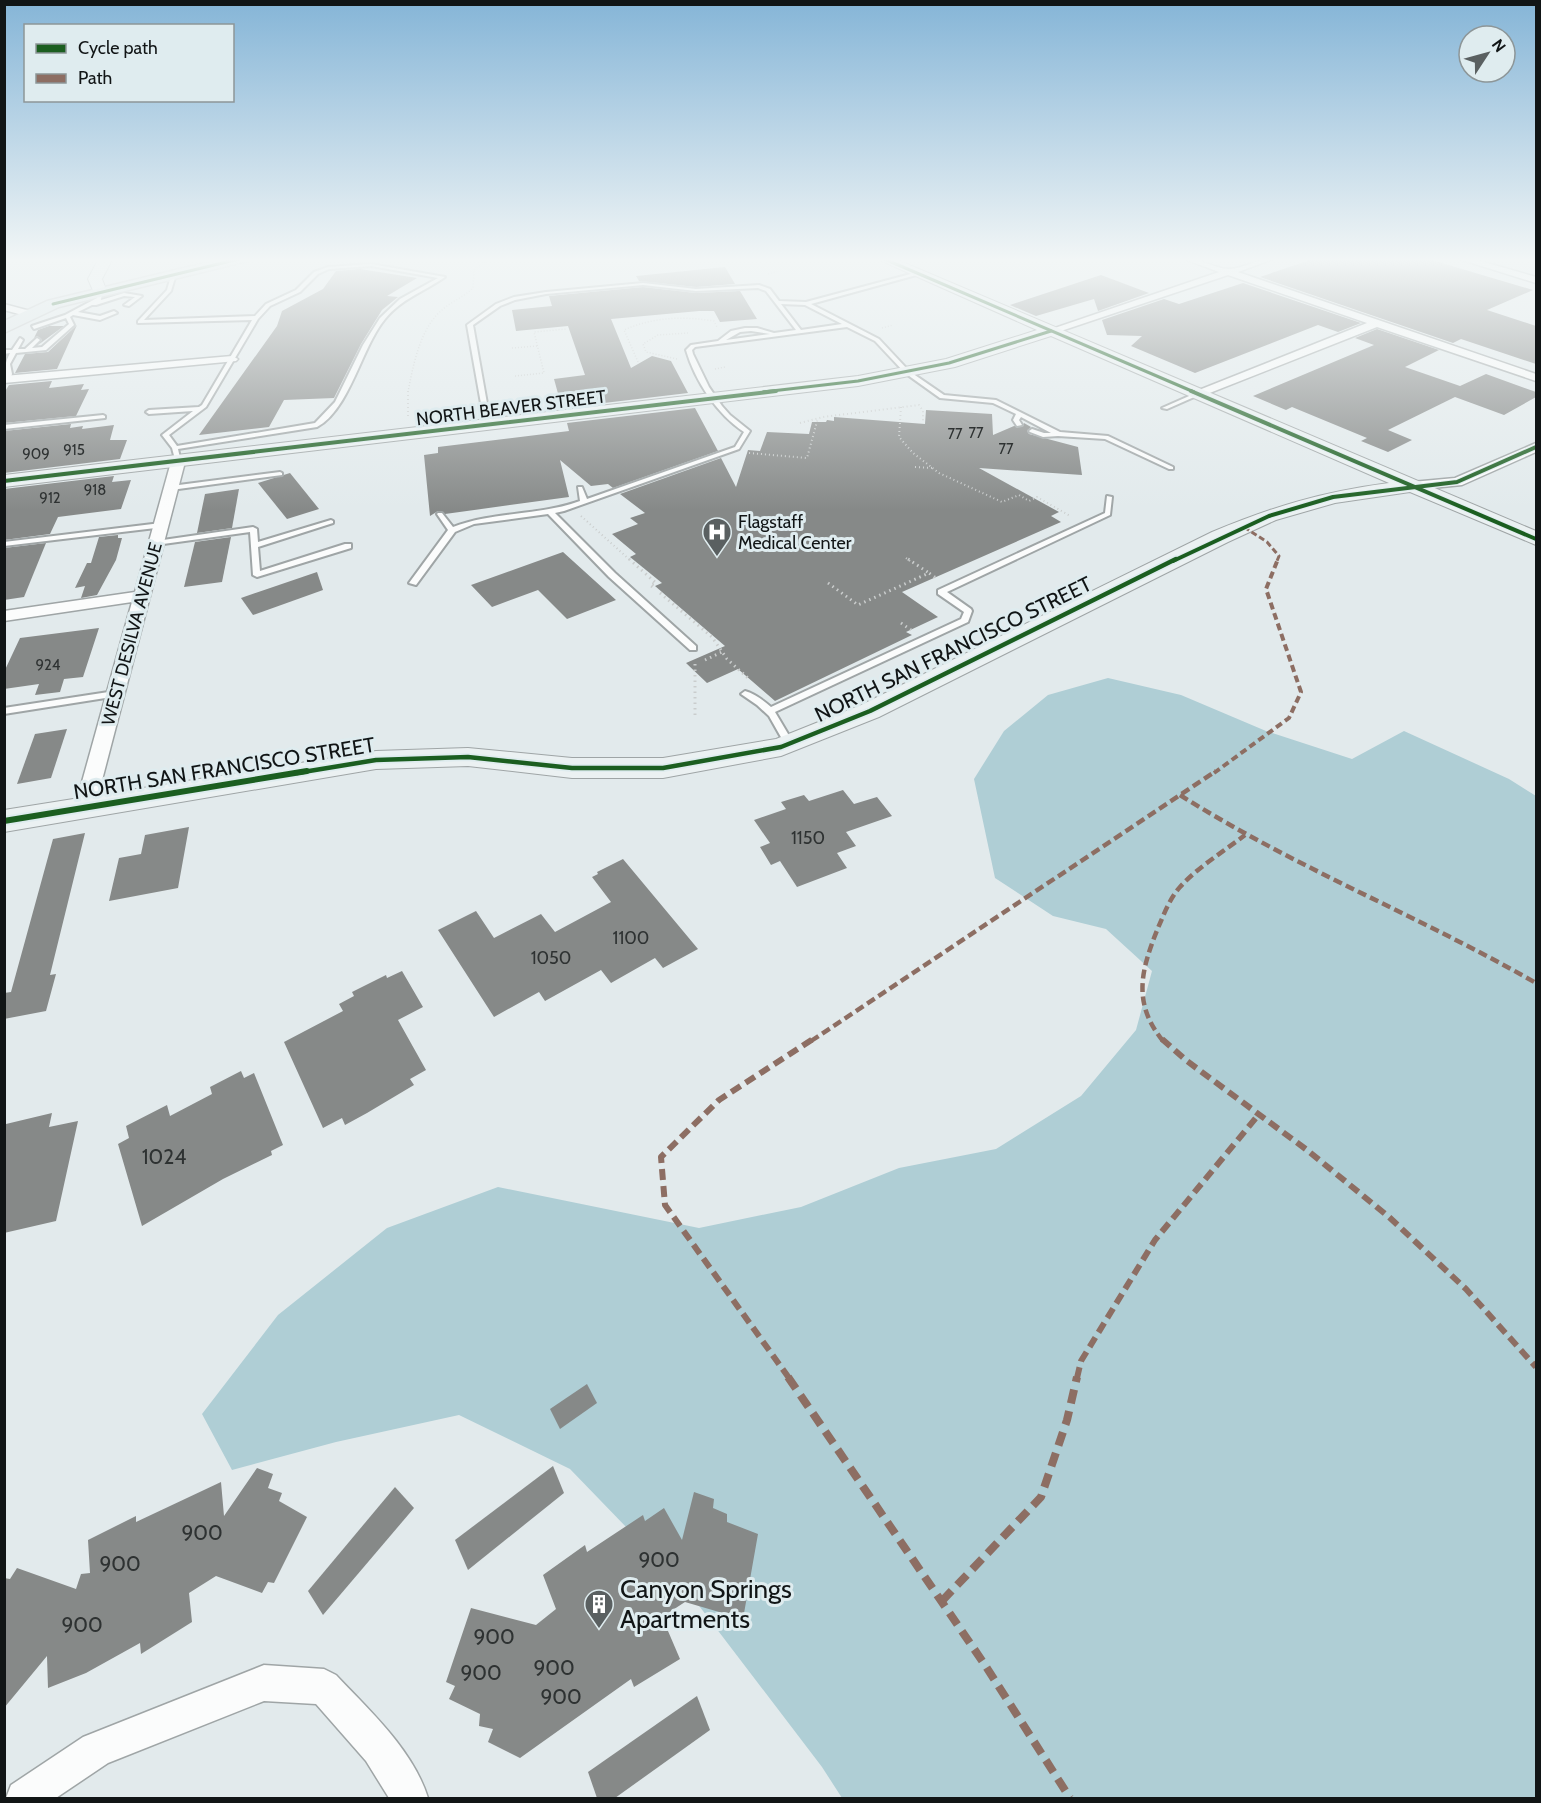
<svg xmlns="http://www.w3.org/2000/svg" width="1541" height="1803" font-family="Cabin,sans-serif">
	<rect width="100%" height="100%" fill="#e2eaec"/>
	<path fill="#afced5" d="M 1108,678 L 1181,695 L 1266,731 L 1352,759 L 1404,731 L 1509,779 L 1536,796 L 1536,1798 L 842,1798 L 822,1767 L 687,1590 L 570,1469 L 459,1415 L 336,1442 L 232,1470 L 202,1414 L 278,1315 L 387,1228 L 498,1187 L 699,1228 L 801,1207 L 899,1168 L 996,1149 L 1081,1096 L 1136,1030 L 1152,971 L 1106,929 L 1053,916 L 995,878 L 974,779 L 1004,731 L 1048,695 Z"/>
	<g fill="#868988">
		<path d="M 1316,258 L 1425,258 L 1533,290 L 1487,310 L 1536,326 L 1536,364 L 1461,339 L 1453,343 L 1260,277 Z"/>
		<path d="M 725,267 L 735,284 L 696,287 L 639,281 L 636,276 Z"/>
		<path d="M 360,269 L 417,278 L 387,296 L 398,297 L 382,310 L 361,344 L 334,398 L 284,400 L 269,427 L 199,435 L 277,326 L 282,311 L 323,289 L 336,271 Z"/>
		<path d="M 1101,275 L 1149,293 L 1098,311 L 1094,299 L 1036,316 L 1010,305 Z"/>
		<path d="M 1243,283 L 1361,323 L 1338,332 L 1318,325 L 1195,373 L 1131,346 L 1142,336 L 1107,335 L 1102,320 L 1164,299 L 1179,304 Z"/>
		<path d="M 643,287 L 696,293 L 740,291 L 757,319 L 720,322 L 714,311 L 699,311 L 611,319 L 631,368 L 652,356 L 671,361 L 688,393 L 562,408 L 554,379 L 585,375 L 568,326 L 516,331 L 512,310 L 552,306 L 549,296 Z"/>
		<path d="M 77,325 L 57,369 L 15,373 L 25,354 L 48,352 Z"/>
		<path d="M 49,326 L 64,326 L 38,345 L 42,340 L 37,336 L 34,338 L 38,330 Z"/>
		<path d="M 1377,329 L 1439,350 L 1405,367 L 1460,386 L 1486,374 L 1536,392 L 1536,397 L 1504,415 L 1455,397 L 1388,430 L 1412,440 L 1388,452 L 1361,441 L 1367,438 L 1292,407 L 1286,410 L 1253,396 L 1374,345 L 1355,338 Z"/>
		<path d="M 52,381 L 49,388 L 84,384 L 81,390 L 89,389 L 76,416 L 4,423 L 4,393 L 9,385 Z"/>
		<path d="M 695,408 L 718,451 L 613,488 L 608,484 L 591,486 L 560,460 L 569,497 L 445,514 L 438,511 L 430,516 L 424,455 L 438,453 L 438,447 L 569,431 L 567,423 Z"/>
		<path d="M 926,410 L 992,414 L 993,435 L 1014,426 L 1022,427 L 1024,423 L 1031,427 L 1027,431 L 1029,434 L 1078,447 L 1082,475 L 979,468 L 1059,512 L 1051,516 L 1061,522 L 902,592 L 938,617 L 906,632 L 912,635 L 775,701 L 738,669 L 707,683 L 686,663 L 725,646 L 655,586 L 662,583 L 630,557 L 636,554 L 612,534 L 638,524 L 630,518 L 645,513 L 620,494 L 721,458 L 736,487 L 748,450 L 760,451 L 767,432 L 809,434 L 812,422 L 826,422 L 827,420 L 834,421 L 834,417 L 925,424 Z"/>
		<path d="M 71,424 L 70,428 L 83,426 L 82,429 L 114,425 L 110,440 L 127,440 L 120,459 L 4,473 L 4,431 Z"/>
		<path d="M 290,473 L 319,509 L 287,519 L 258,483 Z"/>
		<path d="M 114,476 L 112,482 L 131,480 L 121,509 L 58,517 L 50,534 L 4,540 L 4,489 Z"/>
		<path d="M 239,489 L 232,528 L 197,533 L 205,494 Z"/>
		<path d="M 118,535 L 118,538 L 122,538 L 116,560 L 97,595 L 81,598 L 85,586 L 75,588 L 87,563 L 91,563 L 99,537 Z"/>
		<path d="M 231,537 L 222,582 L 184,587 L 195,542 Z"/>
		<path d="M 46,543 L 24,597 L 4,600 L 4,548 Z"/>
		<path d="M 563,552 L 616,600 L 567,619 L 538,590 L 492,607 L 471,585 Z"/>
		<path d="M 317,572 L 323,590 L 253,615 L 241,598 Z"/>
		<path d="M 99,628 L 83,677 L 64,679 L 60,692 L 35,695 L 39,684 L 4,689 L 4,672 L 20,638 Z"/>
		<path d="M 67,729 L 51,778 L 17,784 L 35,734 Z"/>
		<path d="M 843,790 L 854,804 L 877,797 L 892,816 L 846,832 L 856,846 L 837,853 L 847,868 L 797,887 L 780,861 L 771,865 L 760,847 L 770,843 L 754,820 L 786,809 L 781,802 L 804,795 L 809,801 Z"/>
		<path d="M 189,827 L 178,888 L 109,901 L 119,858 L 141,854 L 145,835 Z"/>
		<path d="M 85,833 L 50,975 L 56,974 L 46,1011 L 4,1019 L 4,993 L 11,992 L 53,839 Z"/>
		<path d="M 623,859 L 698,949 L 663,968 L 655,958 L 611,983 L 601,970 L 545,1001 L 539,992 L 494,1017 L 438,930 L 476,911 L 494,938 L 541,914 L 555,932 L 611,902 L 592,877 L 598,874 L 597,872 Z"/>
		<path d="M 402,971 L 423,1007 L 398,1020 L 426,1070 L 410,1079 L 414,1085 L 367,1113 L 345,1125 L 342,1118 L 323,1128 L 284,1042 L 343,1011 L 339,1004 L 354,996 L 352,992 L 386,975 L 387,978 Z"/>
		<path d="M 241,1071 L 244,1078 L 254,1073 L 283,1145 L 271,1151 L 272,1155 L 223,1179 L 142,1226 L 118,1144 L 129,1138 L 126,1126 L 167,1105 L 170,1116 L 212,1094 L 210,1087 Z"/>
		<path d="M 52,1113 L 49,1127 L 78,1121 L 56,1221 L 4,1233 L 6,1124 Z"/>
		<path d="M 587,1384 L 597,1403 L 560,1429 L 550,1409 Z"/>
		<path d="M 553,1466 L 564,1493 L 468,1570 L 455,1540 Z"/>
		<path d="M 257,1468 L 273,1474 L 268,1488 L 282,1493 L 279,1501 L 307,1517 L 274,1583 L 268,1582 L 262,1593 L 216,1576 L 189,1593 L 192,1622 L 141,1654 L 140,1643 L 86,1673 L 48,1688 L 47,1656 L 4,1708 L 4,1578 L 10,1579 L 17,1568 L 76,1589 L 81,1574 L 90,1573 L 88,1540 L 136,1516 L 136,1522 L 221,1482 L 224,1516 Z"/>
		<path d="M 395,1487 L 414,1508 L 323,1615 L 308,1591 Z"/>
		<path d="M 694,1492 L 714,1499 L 713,1508 L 727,1514 L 727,1522 L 758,1534 L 743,1619 L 685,1602 L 662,1617 L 680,1659 L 634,1687 L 631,1679 L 520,1758 L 488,1742 L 493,1729 L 479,1726 L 480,1714 L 449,1699 L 455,1686 L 446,1682 L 471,1608 L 536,1625 L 556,1609 L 543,1575 L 585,1545 L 587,1552 L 643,1515 L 645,1521 L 664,1508 L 682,1540 Z"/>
		<path d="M 697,1696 L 710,1730 L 615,1798 L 597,1798 L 588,1772 Z"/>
	</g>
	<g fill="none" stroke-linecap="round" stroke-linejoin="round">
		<g stroke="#9fa5a6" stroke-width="4">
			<g id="lane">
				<path d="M 371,264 L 445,277 C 425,291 401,299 385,319 C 361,348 350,409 317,427 L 178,449 L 181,462 L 176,463 L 172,448 L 162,435 L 193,411 L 149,414 L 146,412 L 149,410 L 199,407 L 202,405 L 252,320 L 138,323 L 138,321 L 167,290 L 172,273 L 176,274 L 171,291 L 144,320 L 255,316 L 266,304 L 296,290 L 314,272 L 328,267 ZM 371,266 L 438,278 L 400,299 L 380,318 L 363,345 L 335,402 L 315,423 L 177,446 L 169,435 L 206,407 L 258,319 L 270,306 L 300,292 L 318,274 L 329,269 Z"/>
				<path d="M 918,272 L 920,274 L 811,304 L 879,339 L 909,371 L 944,395 L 996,400 L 1060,432 L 1108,436 L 1173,467 L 1173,469 L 1169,469 L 1105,439 L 1058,436 L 1043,437 L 1030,432 L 1029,431 L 1032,429 L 1044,433 L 1051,433 L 1021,417 L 1019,420 L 1022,425 L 1017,426 L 1013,420 L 1016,414 L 993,403 L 940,398 L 905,373 L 875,341 L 847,327 L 695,347 L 692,350 L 693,354 L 709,387 L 722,406 L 730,415 L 750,431 L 739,449 L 564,511 L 555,513 L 615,573 L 696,646 L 696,650 L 690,650 L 609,577 L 548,514 L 474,524 L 455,532 L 416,585 L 409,583 L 448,530 L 437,514 L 438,513 L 442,513 L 453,527 C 494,511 539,516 580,501 L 578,487 L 582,487 L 587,499 L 735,447 L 744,432 C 717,414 695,381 686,350 L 691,345 L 718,341 L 731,331 L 745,328 L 757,328 L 774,333 L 796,330 L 766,291 L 758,288 L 696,291 L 643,285 L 546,294 L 515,300 L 500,306 L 473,325 L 491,426 L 488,428 L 485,426 L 467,325 L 496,304 L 514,297 L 546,292 L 643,283 L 696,289 L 759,285 L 770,289 L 779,301 L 806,302 ZM 781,304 L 805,305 L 842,324 L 801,330 ZM 751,331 L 770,334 L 726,340 L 740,332 Z"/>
				<path d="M 98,291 L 102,292 L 101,300 L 124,293 L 142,296 L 129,306 L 124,305 L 135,297 L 124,296 L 96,305 L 92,305 L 78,312 L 100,316 L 114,311 L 117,313 L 100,320 L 73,315 L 70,317 L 74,325 L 46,350 L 16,353 L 10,364 L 12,374 L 10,380 L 5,381 C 5,370 4,364 10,353 L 4,354 L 4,350 L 12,350 L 20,338 L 23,340 L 18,349 L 25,349 L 37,338 L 40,340 L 32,348 L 42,347 L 69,324 L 66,318 L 34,329 L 32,326 L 65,315 L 97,298 Z"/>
				<path d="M 1196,393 L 1201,394 L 1167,409 L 1162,408 Z"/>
				<path d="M 103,415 L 105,416 L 105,418 L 4,429 L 4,425 Z"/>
				<path d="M 280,472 L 282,473 L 282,475 L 171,490 L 168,488 L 171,486 Z"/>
				<path d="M 1107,496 L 1112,497 L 1110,515 L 947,592 L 971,609 L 972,611 L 968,622 L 775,712 L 794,744 L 792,746 L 786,746 L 769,716 L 757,705 L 741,694 L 745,691 C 755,694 763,700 771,707 L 961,619 L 964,612 L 938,594 L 938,590 L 1105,513 Z"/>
				<path d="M 331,520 L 333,521 L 333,523 L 258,547 L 260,571 L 345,544 L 351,544 L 351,548 L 257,577 L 253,575 L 250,532 L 156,545 L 152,543 L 156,541 L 253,527 L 257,529 L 258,542 Z"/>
				<path d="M 161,523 L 164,523 L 164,527 L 4,546 L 4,542 Z"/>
				<path d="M 115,691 L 119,694 L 118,696 L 4,714 L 4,708 Z"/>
			</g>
		</g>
		<g stroke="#9fa5a6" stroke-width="3">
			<g id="street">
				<path d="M 1182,258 C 1199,257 1215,269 1229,269 C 1245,268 1259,258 1276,258 L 1238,272 L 1536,374 L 1536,381 L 1377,327 L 1202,396 L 1194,396 L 1194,392 L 1367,323 L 1228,275 L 1055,333 L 1046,331 L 1219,272 Z"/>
				<path d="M 1456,258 L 1470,258 L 1536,277 L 1536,283 Z"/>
				<path d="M 4,304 L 34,312 L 35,314 L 30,317 L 4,310 Z"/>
				<path d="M 232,356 L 238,359 L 236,361 L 4,383 L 4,376 Z"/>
				<path d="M 1536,443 L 1536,452 L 1462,485 L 1412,490 L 1405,486 L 1412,482 L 1455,478 Z"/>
				<path d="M 178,458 L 185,462 L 95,807 L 92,812 L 78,812 L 75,807 L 132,602 L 4,621 L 4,611 L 135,592 L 171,462 Z"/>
				<path d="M 264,1665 L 324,1669 L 336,1675 C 370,1711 413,1750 428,1798 L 389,1798 L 366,1761 L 316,1704 L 264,1701 L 108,1763 L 56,1798 L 6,1798 L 11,1785 L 83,1737 Z"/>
			</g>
		</g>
		<g stroke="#9fa5a6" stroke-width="2">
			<g id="secondary">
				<path d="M 99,258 L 113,258 L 102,279 L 107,292 L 100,296 L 95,295 L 88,279 Z"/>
				<path d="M 875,258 L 893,258 L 1536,531 L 1536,545 L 1410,492 L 1335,503 L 1276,520 L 1228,542 L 879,717 L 781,756 L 663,778 L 572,778 L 468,766 L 376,769 L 4,832 L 4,810 L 376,751 L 468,748 L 572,758 L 663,758 L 776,739 L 861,705 L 1212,532 C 1274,506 1322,492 1389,483 L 1051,336 L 955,367 L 858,386 L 4,487 L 4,475 L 858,376 L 946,359 L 1037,330 Z"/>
			</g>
		</g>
		<g stroke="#c0c4c5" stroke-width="3">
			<path id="primary" d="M 225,258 L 250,258 L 248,261 L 59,307 L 4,333 L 4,321 L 47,301 Z"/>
		</g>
		<g stroke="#cacdcd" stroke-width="1.5" stroke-dasharray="1 2" stroke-linecap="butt">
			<path d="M 768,274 L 779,271"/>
			<path d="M 882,328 L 893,325"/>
			<path d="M 512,348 L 537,346"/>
			<path d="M 677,359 L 646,352 L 643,344 L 658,335 L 688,333"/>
			<path d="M 638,362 L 624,330 C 653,317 683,316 714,321 L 717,327"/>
			<path d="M 715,369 L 725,367"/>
			<path d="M 515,376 L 544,373 L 534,332 L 566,329"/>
			<path d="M 408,392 C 413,366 420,328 442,310 C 452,301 464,297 473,288 L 474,270 L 491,258"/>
		</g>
		<g stroke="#cacdcd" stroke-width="2" stroke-dasharray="1 3" stroke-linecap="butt">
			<path d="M 901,407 L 899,437 L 913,453 L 939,473 L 1002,502 L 1019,495 L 1029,501 L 1037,497 L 1070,516"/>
			<path d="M 408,416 L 408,391"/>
			<path d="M 800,423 L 823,417 L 919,405 L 923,411 L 923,421"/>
			<path d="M 749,453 L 807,458 L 818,418"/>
			<path d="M 915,467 L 934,468"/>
			<path d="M 581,516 L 631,561"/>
			<path d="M 906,558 L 910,561"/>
		</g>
		<g stroke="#cacdcd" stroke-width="3" stroke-dasharray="1.5 4" stroke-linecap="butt">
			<path d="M 629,559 L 656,583 L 650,585 L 654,588"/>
			<path d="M 908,559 L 929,573"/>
			<path d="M 828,583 L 858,605 L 929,573 L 936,578"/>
			<path d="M 660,593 L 712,637 L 727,659 L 749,679"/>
			<path d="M 901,623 L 911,630"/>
			<path d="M 705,660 L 722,652"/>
			<path d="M 695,664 L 695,719"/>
		</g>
		<use href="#lane" fill="#fbfcfc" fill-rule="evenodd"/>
		<use href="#street" fill="#fbfcfc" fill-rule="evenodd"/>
		<use href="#secondary" fill="#ebf1f2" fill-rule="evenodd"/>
		<use href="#primary" fill="#dde7e9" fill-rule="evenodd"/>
		<path stroke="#8d6e63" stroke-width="3" stroke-dasharray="6 3" stroke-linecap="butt" d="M 1244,527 L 1267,542 L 1279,556 L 1277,561"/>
		<path stroke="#8d6e63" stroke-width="4" stroke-dasharray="7 4" stroke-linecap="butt" d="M 1214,773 L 1289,718 L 1301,692 L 1266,589 L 1278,559"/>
		<g stroke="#8d6e63" stroke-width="4.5" stroke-dasharray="9 4.5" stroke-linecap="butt">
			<path d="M 1180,795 C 1294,867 1419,916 1536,983"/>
			<path d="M 811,1041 L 1216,771"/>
			<path d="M 1163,1041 C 1132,1003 1141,970 1158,928 C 1164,914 1170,898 1180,887 C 1198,867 1223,852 1245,835"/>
		</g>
		<g stroke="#8d6e63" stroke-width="6" stroke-dasharray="11 6" stroke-linecap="butt">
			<path d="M 1162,1039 L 1187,1061 L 1307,1150 L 1389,1217 L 1466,1289 L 1536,1367"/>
			<path d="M 789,1378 L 665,1205 L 661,1157 L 719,1100 L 813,1039"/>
			<path d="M 1077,1378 L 1081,1361 L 1155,1240 L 1260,1113"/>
		</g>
		<g stroke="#8d6e63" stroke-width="8" stroke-dasharray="14 8" stroke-linecap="butt">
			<path d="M 788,1377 L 985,1665 L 1070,1798"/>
			<path d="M 942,1601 L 1041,1497 L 1067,1420 L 1077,1377"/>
		</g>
		<g stroke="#dfecef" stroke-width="4.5">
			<g id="cycleway-far3">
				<path d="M 882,258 L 1194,392"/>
				<path d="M 53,304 L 243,258"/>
				<path d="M 763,392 L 858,381 L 949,363 L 1051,331"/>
			</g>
		</g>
		<g stroke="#dfecef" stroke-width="6">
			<g id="cycleway-far2">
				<path d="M 1191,391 L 1536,539"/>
				<path d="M 4,481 L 776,391"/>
				<path d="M 1173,561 L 1269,516 L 1333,497 L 1457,482 L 1536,447"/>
			</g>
		</g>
		<g stroke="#dfecef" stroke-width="8">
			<path id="cycleway-far1" d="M 297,773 L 376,760 L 468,757 L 572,768 L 663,768 L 781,747 L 870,711 L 1176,559"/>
		</g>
		<g stroke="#dfecef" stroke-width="10">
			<path id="cycleway" d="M 4,821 L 307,771"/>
		</g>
		<use href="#cycleway-far3" stroke="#1b5e20" stroke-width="3"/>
		<use href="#cycleway-far2" stroke="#1b5e20" stroke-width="4"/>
		<use href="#cycleway-far1" stroke="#1b5e20" stroke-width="4.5"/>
		<use href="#cycleway" stroke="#1b5e20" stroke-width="6"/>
	</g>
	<linearGradient id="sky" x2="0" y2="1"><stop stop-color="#85b5d7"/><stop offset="0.51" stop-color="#f2f6f6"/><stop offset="1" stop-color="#f2f6f6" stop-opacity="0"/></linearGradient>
	<rect width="1541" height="510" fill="url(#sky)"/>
	<defs>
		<g id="hospital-pin" transform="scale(1.5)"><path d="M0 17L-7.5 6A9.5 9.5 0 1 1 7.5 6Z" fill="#5a6061" stroke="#dfecef"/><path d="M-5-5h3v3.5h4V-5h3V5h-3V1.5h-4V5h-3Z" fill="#fff"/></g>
		<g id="building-pin" transform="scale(1.5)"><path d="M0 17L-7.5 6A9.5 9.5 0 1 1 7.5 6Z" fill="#5a6061" stroke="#dfecef"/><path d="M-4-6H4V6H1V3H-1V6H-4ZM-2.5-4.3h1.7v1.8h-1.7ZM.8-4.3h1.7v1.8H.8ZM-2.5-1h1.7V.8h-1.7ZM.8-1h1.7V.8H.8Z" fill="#fff"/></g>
	</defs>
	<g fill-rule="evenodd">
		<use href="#hospital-pin" x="717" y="532"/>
		<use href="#building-pin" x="599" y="1604"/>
	</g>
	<g text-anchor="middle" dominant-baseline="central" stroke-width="6" stroke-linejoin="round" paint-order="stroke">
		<g font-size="15" fill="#2e3232">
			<text x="976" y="433">77</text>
			<text x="955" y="434">77</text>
			<text x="1006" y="449">77</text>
			<text x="74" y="450">915</text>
			<text x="36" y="454">909</text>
			<text x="95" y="490">918</text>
			<text x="50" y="498">912</text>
			<text x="48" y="665">924</text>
		</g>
		<g font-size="18" fill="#111516" stroke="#dfecef">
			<text transform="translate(511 408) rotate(-7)">NORTH BEAVER STREET</text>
			<text transform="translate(132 634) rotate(-75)">WEST DESILVA AVENUE</text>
		</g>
		<g font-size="18" fill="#111516" stroke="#dfecef" text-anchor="start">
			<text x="738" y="522">Flagstaff<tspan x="738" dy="21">Medical Center</tspan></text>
		</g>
		<g font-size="18" fill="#2e3232">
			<text x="808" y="838">1150</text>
			<text x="631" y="938">1100</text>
			<text x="551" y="958">1050</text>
		</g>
		<g font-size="21" fill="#111516" stroke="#dfecef">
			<text transform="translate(953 649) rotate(-26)">NORTH SAN FRANCISCO STREET</text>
			<text transform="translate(224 768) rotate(-9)">NORTH SAN FRANCISCO STREET</text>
		</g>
		<g font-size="21" fill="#2e3232">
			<text x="164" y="1156">1024</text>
			<text x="202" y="1532">900</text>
			<text x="659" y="1559">900</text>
			<text x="120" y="1563">900</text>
			<text x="82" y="1624">900</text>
			<text x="494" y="1636">900</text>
			<text x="554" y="1667">900</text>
			<text x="481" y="1672">900</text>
			<text x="561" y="1696">900</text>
		</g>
		<g font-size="26" fill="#111516" stroke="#dfecef" text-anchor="start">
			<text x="620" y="1589">Canyon Springs<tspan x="620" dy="30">Apartments</tspan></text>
		</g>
	</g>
	<rect width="1541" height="1803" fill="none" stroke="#111516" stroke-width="12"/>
	<rect x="24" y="24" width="210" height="78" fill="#dfecef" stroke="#8d9698" stroke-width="1.5"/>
	<rect x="36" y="44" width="30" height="9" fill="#1b5e20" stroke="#8d9698" stroke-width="1.5"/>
	<text x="78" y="54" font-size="18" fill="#111516">Cycle path</text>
	<rect x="36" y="74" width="30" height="9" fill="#8d6e63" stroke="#8d9698" stroke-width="1.5"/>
	<text x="78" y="84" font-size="18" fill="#111516">Path</text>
	<g transform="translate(1487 54) rotate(54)"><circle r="28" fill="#dfecef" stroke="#8d9698" stroke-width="1.5"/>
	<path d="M0-4.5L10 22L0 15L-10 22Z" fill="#5a6061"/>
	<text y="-9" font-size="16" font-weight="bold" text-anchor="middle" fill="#111516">N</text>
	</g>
</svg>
